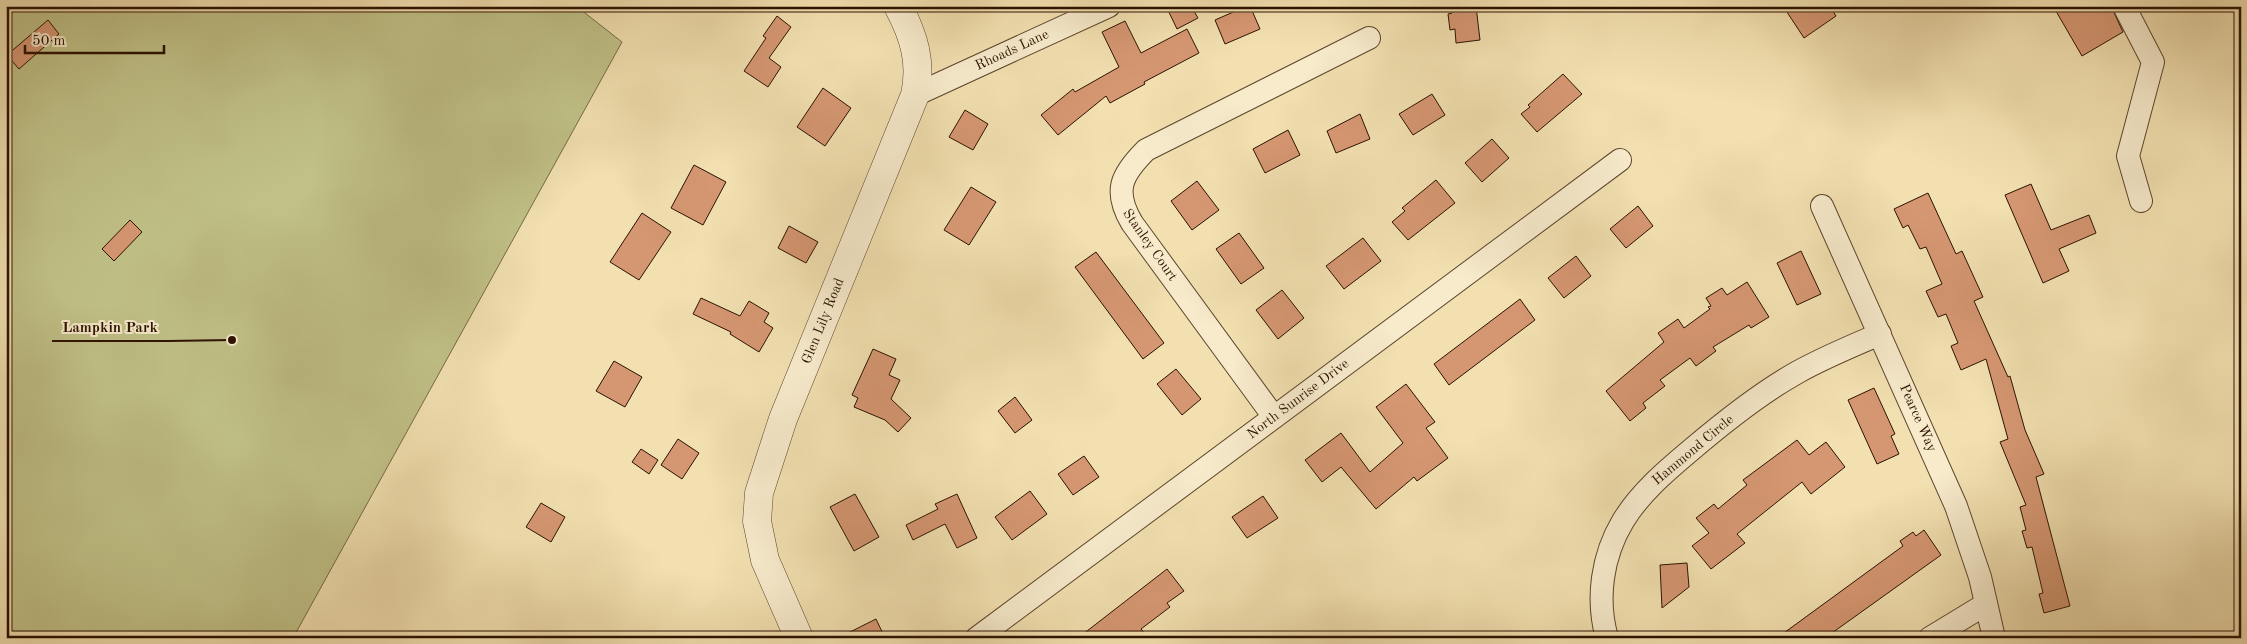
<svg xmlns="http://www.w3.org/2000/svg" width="2247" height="644" font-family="'Old Standard TT',serif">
	<rect width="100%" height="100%" fill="#f2e0b0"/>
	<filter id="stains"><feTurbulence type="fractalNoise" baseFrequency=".004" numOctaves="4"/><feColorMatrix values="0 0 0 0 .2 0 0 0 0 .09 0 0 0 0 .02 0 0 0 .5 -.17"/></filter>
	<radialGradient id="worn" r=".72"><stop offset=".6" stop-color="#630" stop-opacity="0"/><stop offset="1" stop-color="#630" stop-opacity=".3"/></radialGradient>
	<path fill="#c0c187" stroke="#766944" d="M 6,6 L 576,6 L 622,42 L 293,638 L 6,638 Z"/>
	<g fill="#d59772" stroke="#2c1101">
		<path d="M 1166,6 L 1191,6 L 1198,18 L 1177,29 Z"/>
		<path d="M 1247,6 L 1250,6 L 1260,29 L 1225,44 L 1215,20 Z"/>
		<path d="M 1452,6 L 1476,6 L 1480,40 L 1456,43 L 1455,29 L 1450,30 L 1448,14 L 1452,13 Z"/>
		<path d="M 1783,6 L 1830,6 L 1836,16 L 1804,38 Z"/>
		<path d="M 2053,6 L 2111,6 L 2123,32 L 2082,56 Z"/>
		<path d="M 777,16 L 791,27 L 769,58 L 781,67 L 768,87 L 744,71 L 766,38 L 763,36 Z"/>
		<path d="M 48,20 L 59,34 L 19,69 L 7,55 Z"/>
		<path d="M 1125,21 L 1141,53 L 1187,29 L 1199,53 L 1144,82 L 1145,84 L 1110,103 L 1106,96 L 1058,135 L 1041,115 L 1073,89 L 1075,92 L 1119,67 L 1102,32 Z"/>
		<path d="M 1563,74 L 1582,94 L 1537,132 L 1521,114 L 1530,107 L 1528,105 Z"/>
		<path d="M 823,88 L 851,108 L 825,146 L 797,127 Z"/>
		<path d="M 1432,94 L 1445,115 L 1413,135 L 1399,114 Z"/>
		<path d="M 965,110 L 988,124 L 973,150 L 949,137 Z"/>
		<path d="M 1360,114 L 1370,139 L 1336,153 L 1327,131 Z"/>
		<path d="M 1288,130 L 1300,155 L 1265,173 L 1253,149 Z"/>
		<path d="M 1492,139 L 1509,158 L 1482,182 L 1465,163 Z"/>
		<path d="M 694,165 L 726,182 L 703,225 L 671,208 Z"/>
		<path d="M 1436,180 L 1455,203 L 1408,240 L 1392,222 L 1405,211 L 1402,208 Z"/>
		<path d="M 1197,181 L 1219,210 L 1192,230 L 1171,201 Z"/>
		<path d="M 2031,184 L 2051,230 L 2089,215 L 2096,233 L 2059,249 L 2069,271 L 2043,283 L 2005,195 Z"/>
		<path d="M 971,187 L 996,202 L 969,245 L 944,230 Z"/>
		<path d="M 1928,193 L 1956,254 L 1962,251 L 1983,297 L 1974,301 L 2008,377 L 2010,376 L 2025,430 L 2044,474 L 2036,477 L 2070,606 L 2044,613 L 2039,594 L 2043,593 L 2032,547 L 2027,548 L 2022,531 L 2026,530 L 2020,507 L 2026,505 L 2000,442 L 2008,439 L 1986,359 L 1961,370 L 1951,346 L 1958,343 L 1946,314 L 1938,317 L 1926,291 L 1942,284 L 1926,247 L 1920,249 L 1908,225 L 1903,228 L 1894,209 Z"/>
		<path d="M 1638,206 L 1653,226 L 1626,248 L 1610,229 Z"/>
		<path d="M 642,213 L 671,232 L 639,280 L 610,262 Z"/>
		<path d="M 130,220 L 142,232 L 114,261 L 102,249 Z"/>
		<path d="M 789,226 L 818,242 L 806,263 L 778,248 Z"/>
		<path d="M 1239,233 L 1264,268 L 1241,284 L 1216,249 Z"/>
		<path d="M 1363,238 L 1381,261 L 1344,289 L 1326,266 Z"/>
		<path d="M 1801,251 L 1821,294 L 1797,305 L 1777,263 Z"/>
		<path d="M 1096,252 L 1164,343 L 1143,359 L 1075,267 Z"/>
		<path d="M 1576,256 L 1591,276 L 1564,298 L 1548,278 Z"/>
		<path d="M 1747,282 L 1769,317 L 1751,328 L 1749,325 L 1713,347 L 1716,351 L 1696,366 L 1690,358 L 1660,380 L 1665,386 L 1643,403 L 1646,408 L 1630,421 L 1606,391 L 1664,342 L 1658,333 L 1678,319 L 1684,328 L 1710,309 L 1708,307 L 1711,306 L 1706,298 L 1722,288 L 1727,295 Z"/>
		<path d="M 1282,290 L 1304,318 L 1278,339 L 1256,310 Z"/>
		<path d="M 701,298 L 740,316 L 749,301 L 769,313 L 764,322 L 773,328 L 759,352 L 730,334 L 731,332 L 693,314 Z"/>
		<path d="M 1520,299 L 1535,320 L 1449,385 L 1434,364 Z"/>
		<path d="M 873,349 L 896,359 L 889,375 L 900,380 L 891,399 L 911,418 L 898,432 L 885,420 L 854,407 L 858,398 L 852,395 Z"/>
		<path d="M 614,361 L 642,377 L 625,407 L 596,391 Z"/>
		<path d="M 1176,369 L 1201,399 L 1182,415 L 1157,384 Z"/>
		<path d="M 1406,384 L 1435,422 L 1426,428 L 1448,458 L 1417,481 L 1414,477 L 1376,509 L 1341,467 L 1322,482 L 1305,460 L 1341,433 L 1370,472 L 1403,443 L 1376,407 Z"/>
		<path d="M 1874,388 L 1895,434 L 1891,436 L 1899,454 L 1877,464 L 1848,400 Z"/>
		<path d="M 1015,397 L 1032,420 L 1015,433 L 998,411 Z"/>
		<path d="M 678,439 L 699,453 L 682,479 L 661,465 Z"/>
		<path d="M 1797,440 L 1809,455 L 1826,442 L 1845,467 L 1811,494 L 1802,482 L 1737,534 L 1745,543 L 1711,569 L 1692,546 L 1709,533 L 1696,518 L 1714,504 L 1718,509 L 1747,485 L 1743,480 Z"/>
		<path d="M 641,449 L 658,460 L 649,474 L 632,462 Z"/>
		<path d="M 1084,456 L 1099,477 L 1073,495 L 1058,474 Z"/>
		<path d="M 1030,491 L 1047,514 L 1012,540 L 995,517 Z"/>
		<path d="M 855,494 L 879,537 L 854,551 L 830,507 Z"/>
		<path d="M 957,494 L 977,538 L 957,548 L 945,524 L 913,540 L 906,525 L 938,509 L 935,504 Z"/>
		<path d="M 1263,496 L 1278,518 L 1247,538 L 1232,517 Z"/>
		<path d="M 541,503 L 565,517 L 551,542 L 526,527 Z"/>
		<path d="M 1924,530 L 1941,555 L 1825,638 L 1777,638 L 1903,546 L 1900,541 L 1913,532 L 1916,536 Z"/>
		<path d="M 1687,563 L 1689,587 L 1662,608 L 1660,565 Z"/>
		<path d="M 1167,569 L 1184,591 L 1167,603 L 1170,607 L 1141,629 L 1148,638 L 1078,638 Z"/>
		<path d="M 876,619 L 885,638 L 838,638 Z"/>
	</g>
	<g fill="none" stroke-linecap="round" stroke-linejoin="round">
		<g stroke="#5e452d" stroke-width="24">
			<g id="minor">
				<path d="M 2124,6 L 2153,62 L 2128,156 L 2141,201"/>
				<path d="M 915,95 L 1109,6"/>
				<path d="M 1822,206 L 1956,506 L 1980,577 L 1994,638"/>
				<path d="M 1274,417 L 1132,223 C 1113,191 1121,175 1146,150 L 1369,38"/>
				<path d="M 977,638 L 1620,160"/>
				<path d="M 1607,638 C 1596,599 1602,556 1623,521 C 1640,493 1666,471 1691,450 C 1724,422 1760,393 1798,372 C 1825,357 1852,346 1880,334"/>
				<path d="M 1930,638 L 1986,604"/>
			</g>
		</g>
		<g stroke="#5e452d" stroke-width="29">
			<path id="tertiary" d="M 799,638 L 765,560 L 757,521 L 759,493 L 783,419 L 915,95 C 922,62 914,36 898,6"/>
		</g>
		<use href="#minor" stroke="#f7ebcc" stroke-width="22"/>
		<use href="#tertiary" stroke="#f7ebcc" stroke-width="28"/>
	</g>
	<g text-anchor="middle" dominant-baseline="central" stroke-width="4" stroke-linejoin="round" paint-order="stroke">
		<g font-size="14" fill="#2c1101" stroke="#f7ebcc">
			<text transform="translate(1012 50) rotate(-25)">Rhoads Lane</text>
			<text transform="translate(1150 245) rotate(55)">Stanley Court</text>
			<text transform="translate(823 321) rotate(-68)">Glen Lily Road</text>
			<text transform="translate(1298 399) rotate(-37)">North Sunrise Drive</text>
			<text transform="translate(1918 418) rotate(66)">Pearce Way</text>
			<text transform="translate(1693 450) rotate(-40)">Hammond Circle</text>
		</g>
	</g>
	<path fill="none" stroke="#2c1101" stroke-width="2" d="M232 340L168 341H52"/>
	<circle fill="#2c1101" stroke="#f7ebcc" stroke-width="2" cx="232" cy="340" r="5"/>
	<g font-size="15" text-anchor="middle" font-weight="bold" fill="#2c1101" stroke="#f7ebcc" stroke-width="4" stroke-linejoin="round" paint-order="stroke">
		<text x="110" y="332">Lampkin Park</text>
	</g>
	<rect width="2247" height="644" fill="none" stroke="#f2e0b0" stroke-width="25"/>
	<rect x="8" y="8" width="2232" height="629" fill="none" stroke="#2c1101" stroke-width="2.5"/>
	<rect x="12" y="12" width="2222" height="619" fill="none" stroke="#2c1101"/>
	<path d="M25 45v8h139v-8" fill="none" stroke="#2c1101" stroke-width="2.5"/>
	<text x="32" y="45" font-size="15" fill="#2c1101" stroke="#f7ebcc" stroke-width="4" paint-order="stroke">50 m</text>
	<rect width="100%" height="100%" filter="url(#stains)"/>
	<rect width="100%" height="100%" fill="url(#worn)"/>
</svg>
